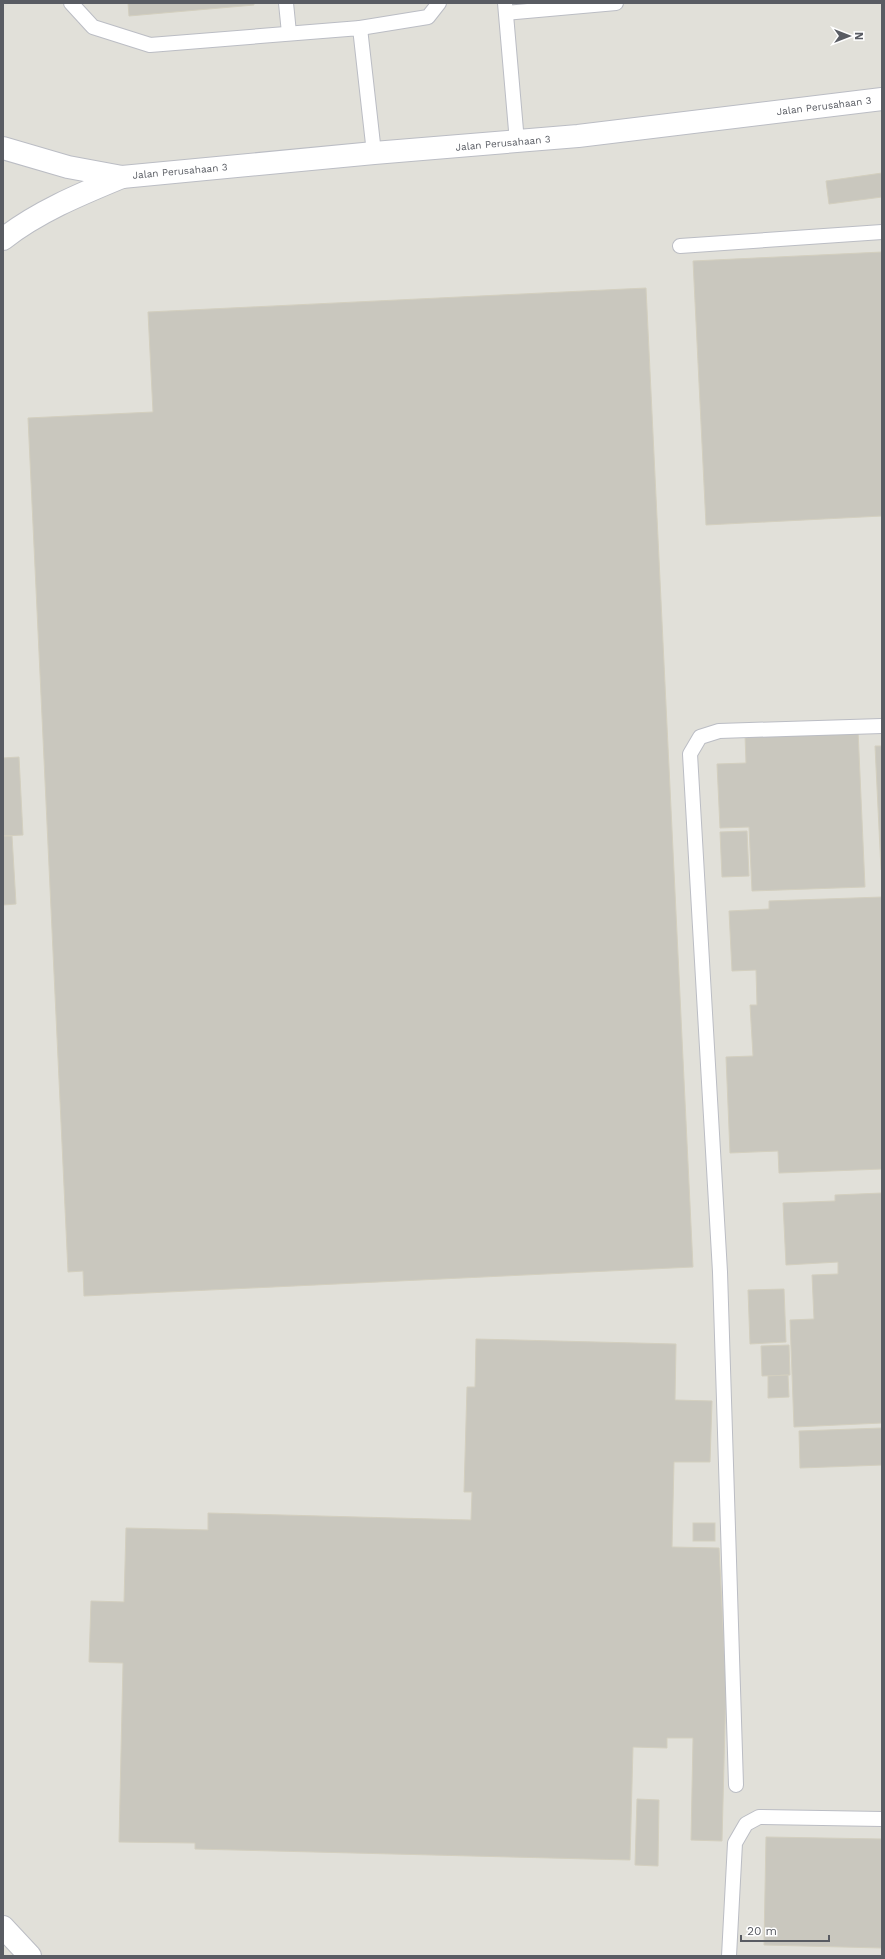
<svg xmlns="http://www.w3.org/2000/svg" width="885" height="1959" font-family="'Work Sans',sans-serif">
	<rect width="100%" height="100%" fill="#eeede1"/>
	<rect fill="#e1e0d9" x="3" y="3" width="879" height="1953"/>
	<g fill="#c9c7be" stroke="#d3cfbf">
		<path d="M 128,3 L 254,3 L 254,5 L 129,16 Z"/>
		<path d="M 882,173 L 882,197 L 829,204 L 826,181 Z"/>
		<path d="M 882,252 L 882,516 L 706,525 L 693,261 Z"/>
		<path d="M 646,288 L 693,1267 L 84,1296 L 83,1271 L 68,1272 L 28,418 L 153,412 L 148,312 Z"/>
		<path d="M 858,730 L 865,887 L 752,891 L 749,827 L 720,828 L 717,764 L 746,763 L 745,735 Z"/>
		<path d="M 875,746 L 882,746 L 882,870 L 881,870 Z"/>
		<path d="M 19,757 L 23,835 L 3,836 L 3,758 Z"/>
		<path d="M 747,831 L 749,876 L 722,877 L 720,832 Z"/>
		<path d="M 3,836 L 12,836 L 16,904 L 3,905 Z"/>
		<path d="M 882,897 L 882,1169 L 779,1173 L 778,1151 L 730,1153 L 726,1057 L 753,1056 L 750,1005 L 757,1005 L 756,970 L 732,971 L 729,911 L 769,909 L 769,901 Z"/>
		<path d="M 882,1193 L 882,1423 L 794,1427 L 790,1320 L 814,1319 L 812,1275 L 838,1274 L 838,1262 L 786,1265 L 783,1203 L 835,1201 L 835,1195 Z"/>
		<path d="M 784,1289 L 786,1342 L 750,1344 L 748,1290 Z"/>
		<path d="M 476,1339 L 676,1344 L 675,1400 L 712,1401 L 710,1462 L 674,1462 L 672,1547 L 719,1548 L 726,1686 L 722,1841 L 691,1840 L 693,1738 L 667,1738 L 667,1748 L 633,1747 L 630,1860 L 195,1849 L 195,1843 L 119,1842 L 123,1663 L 89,1662 L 91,1601 L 124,1602 L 126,1528 L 208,1530 L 208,1513 L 471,1520 L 472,1492 L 464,1492 L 467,1387 L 475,1387 Z"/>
		<path d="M 789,1345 L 790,1375 L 762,1376 L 761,1346 Z"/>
		<path d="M 788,1375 L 789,1397 L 768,1398 L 768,1376 Z"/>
		<path d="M 882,1428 L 882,1465 L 800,1468 L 799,1431 Z"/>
		<rect x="693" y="1523" width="22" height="18"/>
		<path d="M 637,1799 L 659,1800 L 658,1866 L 635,1865 Z"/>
		<path d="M 766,1837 L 882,1839 L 882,1948 L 764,1945 Z"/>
	</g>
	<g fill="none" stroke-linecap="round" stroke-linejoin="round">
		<g stroke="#bbbdc4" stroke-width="16">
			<g id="service">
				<path d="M 71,3 L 93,27 L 150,45 L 360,28 L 374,153"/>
				<path d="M 286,3 L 289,33"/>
				<path d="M 505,3 L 517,142"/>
				<path d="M 506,13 L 616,3"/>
				<path d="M 360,28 L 428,17 L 439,3"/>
				<path d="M 680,246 L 882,232"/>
				<path d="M 736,1785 L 720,1272 L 690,754 L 700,737 L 719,731 L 882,726"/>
				<path d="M 729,1956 L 735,1843 L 746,1824 L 759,1817 L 882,1819"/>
			</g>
		</g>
		<g stroke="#bbbdc4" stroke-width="24">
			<g id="minor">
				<path d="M 3,148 L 68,167 L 122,177 L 374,153 L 578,136 L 882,99"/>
				<path d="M 3,239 C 39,211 81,194 122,177"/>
				<path d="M 3,1927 L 30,1956"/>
			</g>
		</g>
		<use href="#service" stroke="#fff" stroke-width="14"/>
		<use href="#minor" stroke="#fff" stroke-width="22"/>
	</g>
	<g text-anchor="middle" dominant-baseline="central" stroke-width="3.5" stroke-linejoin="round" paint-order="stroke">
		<g font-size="10" fill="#595c63" stroke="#fff">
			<text transform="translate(824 106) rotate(-7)">Jalan Perusahaan 3</text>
			<text transform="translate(503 143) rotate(-5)">Jalan Perusahaan 3</text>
			<text transform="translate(180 171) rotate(-5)">Jalan Perusahaan 3</text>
		</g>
	</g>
	<rect width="885" height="1959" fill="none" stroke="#595c63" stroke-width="8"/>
	<g transform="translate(849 36) rotate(90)" stroke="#ffffff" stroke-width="3" paint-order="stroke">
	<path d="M0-3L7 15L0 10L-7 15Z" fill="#595c63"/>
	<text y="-6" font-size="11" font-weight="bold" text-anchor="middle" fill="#595c63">N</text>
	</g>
	<path d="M741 1935v6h88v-6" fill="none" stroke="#595c63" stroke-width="2"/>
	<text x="747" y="1935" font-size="12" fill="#595c63" stroke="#ffffff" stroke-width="3" paint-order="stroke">20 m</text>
</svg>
